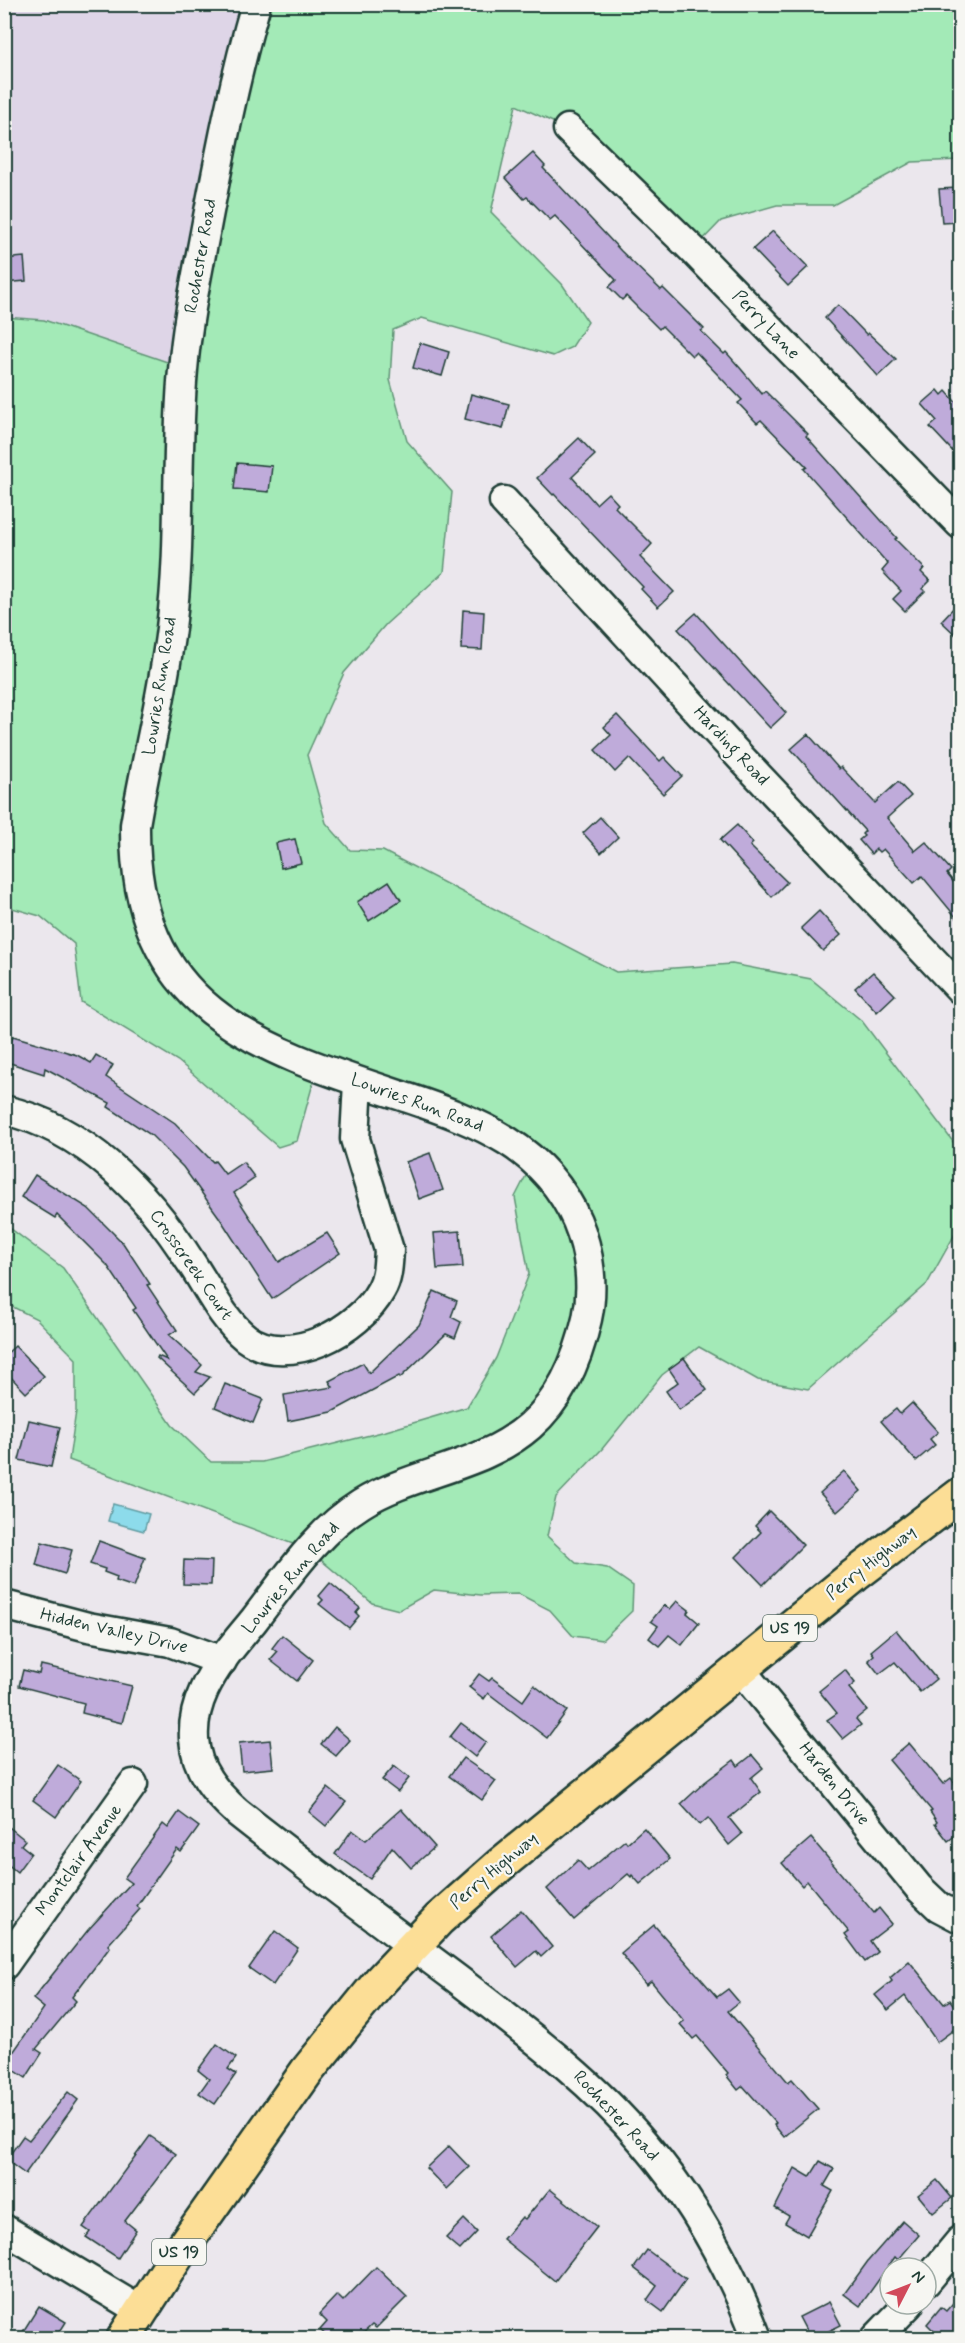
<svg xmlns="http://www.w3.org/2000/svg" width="965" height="2343" font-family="Mynerve,sans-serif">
	<rect width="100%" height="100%" fill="#ebe7ed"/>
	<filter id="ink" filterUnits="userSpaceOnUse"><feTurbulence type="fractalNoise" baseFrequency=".0167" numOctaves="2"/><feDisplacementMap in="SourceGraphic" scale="12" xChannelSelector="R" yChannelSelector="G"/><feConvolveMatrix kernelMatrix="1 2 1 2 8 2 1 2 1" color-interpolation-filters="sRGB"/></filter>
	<g filter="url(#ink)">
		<path fill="#ded5e7" d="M 4,5 L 256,5 L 183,367 L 44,320 L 5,317 Z"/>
		<path fill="#a3eab7" stroke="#619476" stroke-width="1.5" d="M 256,5 L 960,5 L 960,160 L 912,162 L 833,205 L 777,205 L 721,221 L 693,250 L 568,129 L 516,105 L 491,212 L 562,284 L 588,322 L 572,347 L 553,356 L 422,318 L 393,330 L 390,380 L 407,441 L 452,492 L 444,572 L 386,624 L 344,673 L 307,755 L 326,823 L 350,850 L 383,851 L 616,972 L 732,964 L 811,979 L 862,1021 L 957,1147 L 960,1225 L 927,1284 L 808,1389 L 758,1380 L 699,1347 L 662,1375 L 602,1449 L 556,1497 L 547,1536 L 576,1563 L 607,1568 L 633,1586 L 632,1611 L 602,1640 L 573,1636 L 550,1610 L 519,1594 L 481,1595 L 434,1590 L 399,1610 L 372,1603 L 309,1550 L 69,1460 L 76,1411 L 76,1359 L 37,1319 L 5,1303 L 5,1227 L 11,1229 L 63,1268 L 172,1425 L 211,1462 L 262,1462 L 386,1431 L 467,1407 L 496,1358 L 529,1274 L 515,1197 L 534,1160 L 317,1069 L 297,1141 L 278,1147 L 178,1061 L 81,1002 L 74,944 L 40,916 L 5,906 L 4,317 L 44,320 L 182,367 Z"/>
		<path fill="#8ddbeb" stroke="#619ca2" stroke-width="1.5" d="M 113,1504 L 149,1514 L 144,1531 L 108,1521 Z"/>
		<g fill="#bfabda" stroke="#1f3d34" stroke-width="1.5">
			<path d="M 533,153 L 545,166 L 543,168 L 621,251 L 661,290 L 663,288 L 704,329 L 701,331 L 724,354 L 726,352 L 741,369 L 762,394 L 765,391 L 808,434 L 806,436 L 897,538 L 895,539 L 924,568 L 921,572 L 930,581 L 922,589 L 925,591 L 905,611 L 893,599 L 901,591 L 882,571 L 888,564 L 804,469 L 807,467 L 761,420 L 757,423 L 738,403 L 742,400 L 696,352 L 692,356 L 662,326 L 659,329 L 626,296 L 622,300 L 609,287 L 616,280 L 555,216 L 550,220 L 527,197 L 524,199 L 505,178 Z"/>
			<path d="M 958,188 L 958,192 L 960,192 L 960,222 L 942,223 L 939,189 Z"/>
			<path d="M 773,231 L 808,267 L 788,286 L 753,249 Z"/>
			<path d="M 24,257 L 26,281 L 4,283 L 4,259 Z"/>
			<path d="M 838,305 L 867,335 L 868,333 L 896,359 L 878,376 L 825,318 Z"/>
			<path d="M 420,343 L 449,352 L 442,376 L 413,368 Z"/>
			<path d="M 938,390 L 942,395 L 946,391 L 960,407 L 960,459 L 930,427 L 937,421 L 922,404 Z"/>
			<path d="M 471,394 L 509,404 L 503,429 L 465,419 Z"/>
			<path d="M 579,438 L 595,455 L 572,477 L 596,504 L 608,493 L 618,504 L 615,507 L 652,544 L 640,557 L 674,592 L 658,607 L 641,589 L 643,587 L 554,494 L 553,495 L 537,478 Z"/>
			<path d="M 237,463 L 272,466 L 269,492 L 234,489 Z"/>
			<path d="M 960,601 L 960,639 L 941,621 Z"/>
			<path d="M 463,610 L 484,612 L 482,650 L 461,649 Z"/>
			<path d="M 696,613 L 786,713 L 770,728 L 678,629 Z"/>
			<path d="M 617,715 L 660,761 L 664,757 L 682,776 L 663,794 L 629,758 L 615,772 L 595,750 L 611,735 L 604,727 Z"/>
			<path d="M 808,734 L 839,769 L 841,767 L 875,803 L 898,782 L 911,796 L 887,818 L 915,851 L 926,842 L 951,870 L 947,874 L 960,890 L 960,922 L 922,876 L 914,883 L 883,849 L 879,852 L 876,849 L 871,854 L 859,840 L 864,836 L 862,834 L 865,831 L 791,749 Z"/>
			<path d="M 600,817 L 618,837 L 601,853 L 583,833 Z"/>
			<path d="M 737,825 L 753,843 L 750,846 L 787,882 L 772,897 L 720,840 Z"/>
			<path d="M 295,839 L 301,863 L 281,868 L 276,843 Z"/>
			<path d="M 389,881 L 401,900 L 369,921 L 357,902 Z"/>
			<path d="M 819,911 L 841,935 L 823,951 L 801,928 Z"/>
			<path d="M 873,972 L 895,995 L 877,1012 L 855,988 Z"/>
			<path d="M 13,1036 L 77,1055 L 91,1063 L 96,1055 L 113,1065 L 106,1077 L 175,1123 L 213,1162 L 215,1161 L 225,1174 L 243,1162 L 255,1178 L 234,1193 L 279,1262 L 327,1233 L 340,1253 L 272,1299 L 219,1217 L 183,1167 L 151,1135 L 108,1107 L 110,1103 L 45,1068 L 44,1074 L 4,1061 Z"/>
			<path d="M 430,1153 L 443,1190 L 419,1199 L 406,1162 Z"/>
			<path d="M 35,1175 L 88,1208 L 123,1243 L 150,1284 L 147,1285 L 177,1330 L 169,1335 L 202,1365 L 196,1372 L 210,1377 L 195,1393 L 157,1358 L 158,1356 L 167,1360 L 133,1310 L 136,1308 L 107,1265 L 57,1215 L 55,1218 L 21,1197 Z"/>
			<path d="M 460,1231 L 463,1267 L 437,1269 L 434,1233 Z"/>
			<path d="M 434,1291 L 457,1301 L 451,1317 L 461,1322 L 455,1338 L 446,1334 L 400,1378 L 399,1376 L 332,1412 L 288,1421 L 284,1395 L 333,1387 L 329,1381 L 363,1363 L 369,1373 L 419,1325 Z"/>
			<path d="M 15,1346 L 44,1376 L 26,1393 L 4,1370 L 4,1356 Z"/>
			<path d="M 684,1358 L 707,1390 L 679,1410 L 666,1391 L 678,1382 L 669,1369 Z"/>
			<path d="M 225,1384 L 263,1399 L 253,1423 L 215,1407 Z"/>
			<path d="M 912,1403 L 938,1432 L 930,1439 L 935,1445 L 916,1461 L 881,1421 L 896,1409 L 900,1414 Z"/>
			<path d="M 29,1420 L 60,1427 L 51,1467 L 19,1460 Z"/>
			<path d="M 844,1471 L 861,1491 L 837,1512 L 820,1493 Z"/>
			<path d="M 769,1511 L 803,1545 L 763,1585 L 736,1557 L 761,1532 L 755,1526 Z"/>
			<path d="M 99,1541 L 145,1558 L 134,1587 L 116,1581 L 117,1577 L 104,1572 L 105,1569 L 90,1564 Z"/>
			<path d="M 42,1542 L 72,1550 L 65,1574 L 36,1565 Z"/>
			<path d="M 184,1560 L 212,1561 L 211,1585 L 183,1584 Z"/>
			<path d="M 330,1583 L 360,1608 L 356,1613 L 359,1616 L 349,1628 L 319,1604 L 323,1600 L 319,1596 Z"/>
			<path d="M 677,1601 L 689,1610 L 687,1613 L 699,1623 L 682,1645 L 669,1635 L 659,1646 L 649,1638 L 658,1626 L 651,1621 L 664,1605 L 670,1609 Z"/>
			<path d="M 896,1630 L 936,1679 L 920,1692 L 895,1662 L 879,1674 L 868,1660 L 874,1655 L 871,1651 Z"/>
			<path d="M 282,1635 L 313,1660 L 297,1681 L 270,1660 L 277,1652 L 272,1648 Z"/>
			<path d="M 41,1665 L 132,1686 L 122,1723 L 82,1713 L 84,1703 L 19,1686 L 23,1670 L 39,1674 Z"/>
			<path d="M 845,1670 L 855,1683 L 849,1688 L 867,1710 L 856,1719 L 861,1725 L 843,1739 L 827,1720 L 837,1713 L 819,1691 Z"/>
			<path d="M 479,1674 L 489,1681 L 492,1678 L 523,1701 L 534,1685 L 567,1711 L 547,1738 L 488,1693 L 484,1699 L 469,1687 Z"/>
			<path d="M 461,1723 L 486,1742 L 475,1757 L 450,1737 Z"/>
			<path d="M 335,1727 L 350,1740 L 336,1756 L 321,1744 Z"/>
			<path d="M 270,1740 L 273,1768 L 242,1771 L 239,1743 Z"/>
			<path d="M 909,1743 L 943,1784 L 951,1778 L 960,1791 L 960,1832 L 948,1841 L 935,1824 L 937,1822 L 930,1812 L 932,1811 L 889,1760 Z"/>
			<path d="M 752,1755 L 763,1768 L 751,1778 L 761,1792 L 729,1818 L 742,1834 L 729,1845 L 708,1818 L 700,1825 L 681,1804 L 705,1782 L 734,1760 L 738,1766 Z"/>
			<path d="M 463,1758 L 496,1781 L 482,1800 L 449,1776 Z"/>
			<path d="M 58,1765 L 81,1781 L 56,1817 L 33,1800 Z"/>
			<path d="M 394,1766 L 409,1778 L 398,1792 L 382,1780 Z"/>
			<path d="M 328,1788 L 346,1802 L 326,1826 L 309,1812 Z"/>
			<path d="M 401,1809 L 435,1847 L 411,1868 L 392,1847 L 370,1879 L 335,1854 L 352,1830 L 366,1840 Z"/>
			<path d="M 179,1812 L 199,1827 L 181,1852 L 177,1849 L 137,1906 L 140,1909 L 108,1945 L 110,1947 L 72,1997 L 76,2001 L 36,2049 L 42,2053 L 26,2078 L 5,2064 L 44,2008 L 33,1999 L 88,1930 L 131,1883 L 124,1878 L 163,1824 L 168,1828 Z"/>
			<path d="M 4,1823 L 25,1840 L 21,1845 L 31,1853 L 17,1872 L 6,1863 L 4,1865 Z"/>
			<path d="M 644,1828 L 670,1859 L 640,1884 L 632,1875 L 631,1877 L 628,1874 L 574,1920 L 547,1889 L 578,1860 L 588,1871 L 625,1840 L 627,1843 Z"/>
			<path d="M 811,1838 L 874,1913 L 879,1908 L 892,1924 L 870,1941 L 878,1952 L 865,1962 L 845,1935 L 849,1932 L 807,1881 L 802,1886 L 782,1863 Z"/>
			<path d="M 521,1910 L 552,1947 L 541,1957 L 536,1951 L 517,1967 L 491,1936 Z"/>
			<path d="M 654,1925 L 717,1997 L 728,1989 L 739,2002 L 728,2011 L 788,2082 L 792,2079 L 818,2109 L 784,2137 L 774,2125 L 776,2123 L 743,2086 L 738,2090 L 726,2075 L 728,2073 L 697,2036 L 693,2039 L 680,2024 L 684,2021 L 651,1981 L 646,1985 L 621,1953 Z"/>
			<path d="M 275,1931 L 298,1948 L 273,1985 L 249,1968 Z"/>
			<path d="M 909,1961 L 944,2004 L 950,2000 L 960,2014 L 960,2025 L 937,2042 L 905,1996 L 888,2010 L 875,1995 L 892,1981 L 890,1978 Z"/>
			<path d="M 217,2044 L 236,2058 L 228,2069 L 236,2074 L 215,2104 L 199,2093 L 209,2079 L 198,2070 Z"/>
			<path d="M 68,2092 L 78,2100 L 25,2174 L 6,2160 L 23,2136 L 29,2140 Z"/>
			<path d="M 150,2136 L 176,2154 L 125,2221 L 136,2230 L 118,2258 L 86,2237 L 90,2232 L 83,2227 Z"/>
			<path d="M 449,2146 L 469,2167 L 446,2189 L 426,2168 Z"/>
			<path d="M 820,2161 L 834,2169 L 824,2186 L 833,2191 L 807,2236 L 785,2223 L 789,2216 L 775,2208 L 795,2168 L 810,2177 Z"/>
			<path d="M 937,2180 L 952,2198 L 933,2213 L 918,2195 Z"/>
			<path d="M 550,2189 L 597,2227 L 555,2281 L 503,2239 L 522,2217 L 525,2219 Z"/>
			<path d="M 464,2219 L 477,2232 L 460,2250 L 446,2238 Z"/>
			<path d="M 903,2221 L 919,2235 L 898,2260 L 895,2257 L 860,2306 L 844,2294 L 868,2261 Z"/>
			<path d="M 647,2250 L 686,2279 L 663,2312 L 647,2300 L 657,2286 L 634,2268 Z"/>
			<path d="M 376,2267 L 407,2297 L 376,2328 L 372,2325 L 358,2338 L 329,2338 L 320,2330 L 327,2322 L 319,2314 L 337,2295 L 343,2301 Z"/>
			<path d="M 960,2295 L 960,2326 L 950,2338 L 928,2338 L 934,2331 L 927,2324 L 941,2307 L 946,2311 Z"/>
			<path d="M 829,2302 L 841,2325 L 815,2338 L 810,2338 L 799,2317 Z"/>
			<path d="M 39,2306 L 66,2322 L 56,2338 L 19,2338 Z"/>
		</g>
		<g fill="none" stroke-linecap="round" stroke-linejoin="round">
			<g stroke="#1f3d34" stroke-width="33">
				<g id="minor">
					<path d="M 256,4 C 235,76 221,149 207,222 C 198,271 187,320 183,370 C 175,456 182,542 171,628 C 163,695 146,759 135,825 C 133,1012 259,1049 408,1098 C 479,1122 545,1147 577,1221 C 590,1252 594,1287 587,1319 C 578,1359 561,1399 530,1426 C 482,1468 414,1471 361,1504 C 316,1532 286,1579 254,1620 C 236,1642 216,1664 204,1690 C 197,1705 193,1723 194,1739 C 196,1770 215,1792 237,1812 C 309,1869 383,1924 457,1979 C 523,2030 590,2079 644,2143 C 693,2200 731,2269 757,2338"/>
					<path d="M 568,129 L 693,250 L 960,524"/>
					<path d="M 504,501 L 743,760 L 960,989"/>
					<path d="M 4,1110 C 85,1128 148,1194 190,1261 C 207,1286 222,1319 246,1338 C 288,1369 359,1331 381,1290 C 388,1278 388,1264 389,1250 L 355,1139 L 358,1082"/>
					<path d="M 4,1605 L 88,1627 L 170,1642 L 222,1661"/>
					<path d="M 740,1669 L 919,1888 L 939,1907 L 960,1918"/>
					<path d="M 4,1965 L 133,1784"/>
					<path d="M 4,2229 L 141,2311"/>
					<path d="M 926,2282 L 960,2241"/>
					<path d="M 876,2338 L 909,2304"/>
				</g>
			</g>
			<g stroke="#1f3d34" stroke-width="38">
				<path id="major" d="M 124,2338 L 178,2254 L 307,2071 L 381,1980 L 439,1919 L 500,1865 L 855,1575 L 960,1495"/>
			</g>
			<use href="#minor" stroke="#f6f6f2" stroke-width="28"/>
			<use href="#major" stroke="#fcde96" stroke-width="33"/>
		</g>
	</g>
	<g text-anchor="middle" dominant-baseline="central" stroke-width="4.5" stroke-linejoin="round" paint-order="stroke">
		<g fill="#f6f6f2" stroke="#60746d" stroke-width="1.5">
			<rect x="763" y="1615" width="54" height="26" rx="4.5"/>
			<rect x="152" y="2239" width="54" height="26" rx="4.5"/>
		</g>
		<g font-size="16" font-weight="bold" fill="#1f3d34">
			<text x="790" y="1628">US 19</text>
			<text x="179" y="2252">US 19</text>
		</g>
		<g font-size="18" fill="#1f3d34" stroke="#f6f6f2">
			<text transform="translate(201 256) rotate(-80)">Rochester Road</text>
			<text transform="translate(766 325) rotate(46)">Perry Lane</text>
			<text transform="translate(160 686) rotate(-81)">Lowries Run Road</text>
			<text transform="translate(731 746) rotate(47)">Harding Road</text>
			<text transform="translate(417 1103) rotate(20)">Lowries Run Road</text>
			<text transform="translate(191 1265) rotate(55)">Crosscreek Court</text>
			<text transform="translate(871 1563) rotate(-38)">Perry Highway</text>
			<text transform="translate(291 1578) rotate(-50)">Lowries Run Road</text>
			<text transform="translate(114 1631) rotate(13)">Hidden Valley Drive</text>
			<text transform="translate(834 1784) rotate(51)">Harden Drive</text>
			<text transform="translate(79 1860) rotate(-54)">Montclair Avenue</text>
			<text transform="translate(494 1871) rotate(-40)">Perry Highway</text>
			<text transform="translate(616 2116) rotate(47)">Rochester Road</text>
		</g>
	</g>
	<rect width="965" height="2343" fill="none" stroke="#f6f6f2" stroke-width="24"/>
	<rect x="12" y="12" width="941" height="2319" fill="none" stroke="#1f3d34" stroke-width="2" filter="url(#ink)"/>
	<g transform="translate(908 2286) rotate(48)"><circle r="28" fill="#f6f6f2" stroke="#a0aca6" stroke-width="1.5"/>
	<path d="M0-4.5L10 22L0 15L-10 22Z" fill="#d1495b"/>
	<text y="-9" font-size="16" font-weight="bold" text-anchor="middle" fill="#1f3d34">N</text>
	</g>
</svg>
